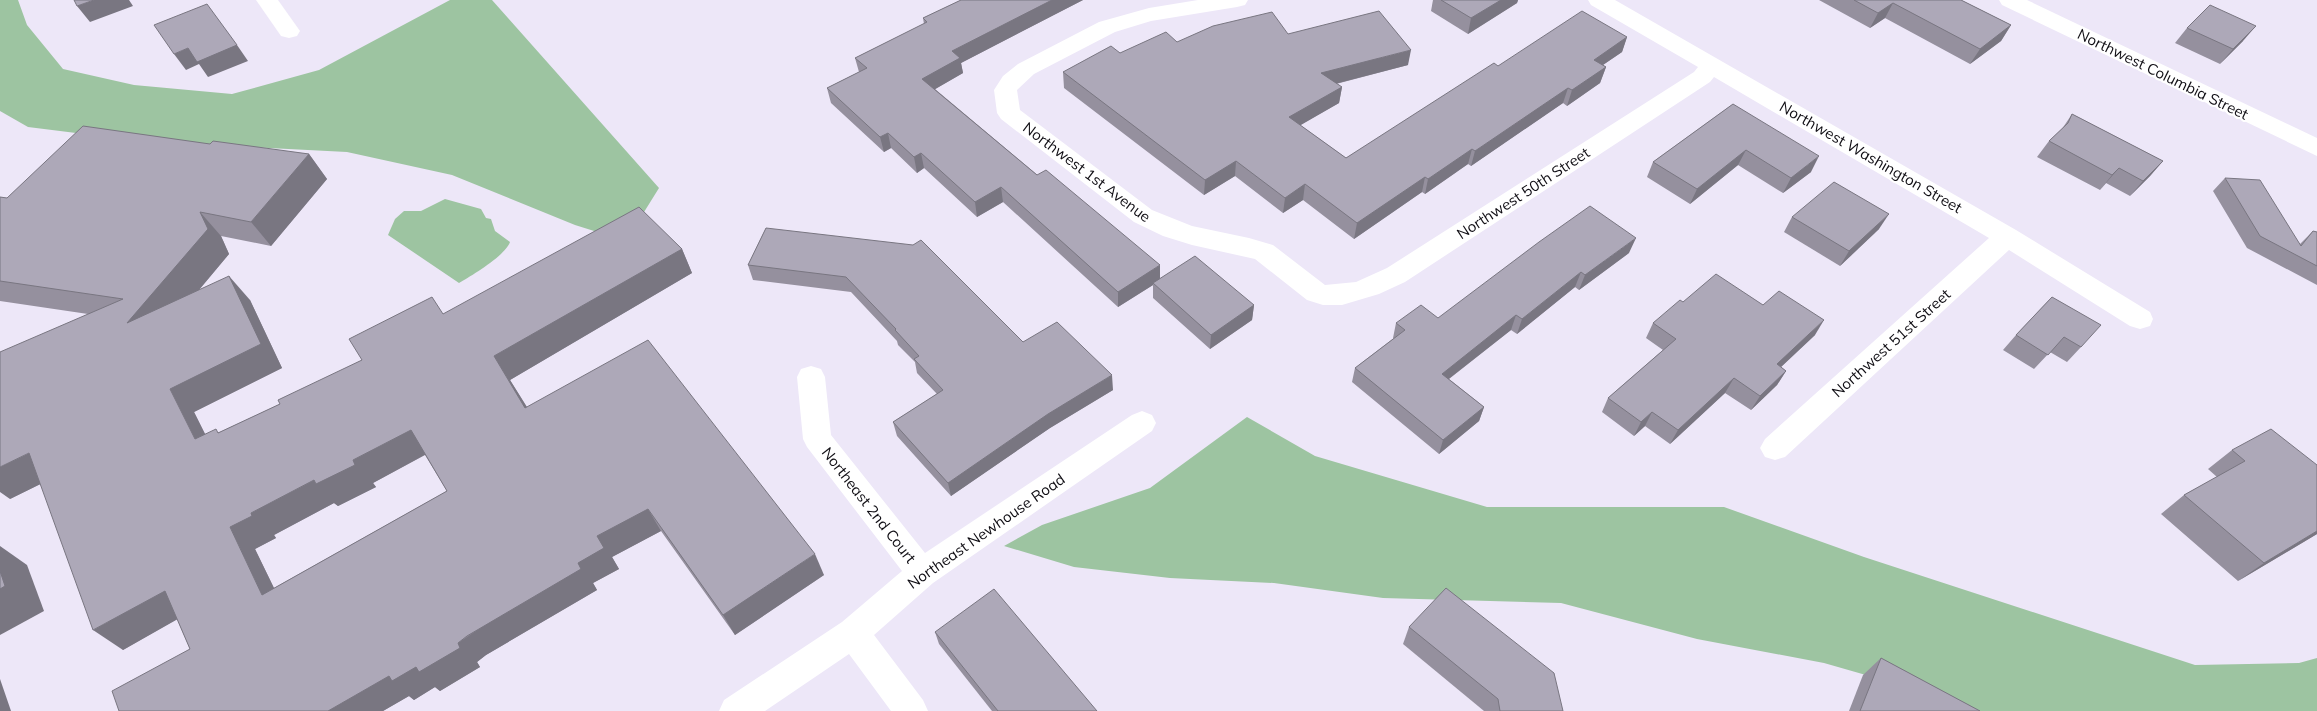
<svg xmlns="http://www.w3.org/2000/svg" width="2317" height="711" font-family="Mulish,sans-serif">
	<rect width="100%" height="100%" fill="#ede7f8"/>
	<g fill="#9dc4a1">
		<path d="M 0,0 L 18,0 L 27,25 L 63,69 L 134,85 L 232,94 L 319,70 L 450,0 L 492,0 L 659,188 L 626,241 L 575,225 L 452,175 L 347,152 L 148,142 L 28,127 L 0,111 Z"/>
		<path d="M 445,199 L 481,209 L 486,218 L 491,219 L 495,231 L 510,242 C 505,256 471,276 459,283 L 388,235 L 395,219 L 404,211 L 421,211 Z"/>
		<path d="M 1247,417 L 1315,456 L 1487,507 L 1724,507 L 1864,557 L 2195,665 L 2299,663 L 2317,658 L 2317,711 L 1970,711 L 1939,696 L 1824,663 L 1697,639 L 1561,603 L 1383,598 L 1274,583 L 1170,578 L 1074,567 L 1004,546 L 1042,525 L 1150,488 Z"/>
	</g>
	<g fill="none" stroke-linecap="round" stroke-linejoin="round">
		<g fill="#fff" fill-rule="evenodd">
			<path d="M 256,0 L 278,0 L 300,31 L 297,36 L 289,38 L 281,36 Z"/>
			<path d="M 1198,0 L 1248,0 L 1245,5 L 1237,7 L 1151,21 L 1115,32 L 1034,74 L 1017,90 L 1020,110 L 1152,210 L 1192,226 L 1249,238 L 1273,245 L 1325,285 L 1356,282 L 1387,268 L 1694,72 L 1698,67 L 1591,5 L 1588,0 L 1615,0 L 2016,230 L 2150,312 L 2153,319 L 2150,326 L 2140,329 L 2130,326 L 2009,250 L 1785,457 L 1775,460 L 1765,457 L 1760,448 L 1765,439 L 1989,238 L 1714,77 L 1710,82 L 1405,282 L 1379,294 L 1342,305 L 1323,305 L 1307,300 L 1255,259 L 1192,245 L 1163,236 L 1134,222 L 1001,119 L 997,113 L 994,90 L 1003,76 L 1018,64 L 1099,22 L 1149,8 Z"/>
			<path d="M 1999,0 L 2027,0 L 2317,138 L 2317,156 L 2002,5 Z"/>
			<path d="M 811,366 L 821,369 L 825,377 L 831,435 L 925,553 L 1132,415 L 1142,411 L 1152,415 L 1156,423 L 1152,431 L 933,583 L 874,635 L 923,700 L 928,711 L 891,711 L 849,654 L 765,711 L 719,711 L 724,700 L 842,622 L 902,571 L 807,447 L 803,439 L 797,377 L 801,369 Z"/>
		</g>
	</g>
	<g fill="#95909e" fill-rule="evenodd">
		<path d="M 961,0 L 1083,0 L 961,63 L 963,73 L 935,89 L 1160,278 L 1254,305 L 1252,320 L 1210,349 L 1153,298 L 1153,285 L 1118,307 L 1003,202 L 977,217 L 924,168 L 917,173 L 891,148 L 884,152 L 831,103 L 827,88 L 859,72 L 855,58 L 924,24 L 923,18 Z"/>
		<path d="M 1433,0 L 1518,0 L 1517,3 L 1468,34 L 1431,11 Z"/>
		<path d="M 1819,0 L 1961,0 L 2011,25 L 2001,41 L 1970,64 L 1885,18 L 1870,28 Z"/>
		<path d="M 2187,28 L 2243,41 L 2220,64 L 2175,43 Z"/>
		<path d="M 1288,34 L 1408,65 L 1336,84 L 1342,87 L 1339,103 L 1300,125 L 1346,158 L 1498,66 L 1627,37 L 1622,52 L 1603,65 L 1606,67 L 1600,83 L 1567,106 L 1563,103 L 1471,166 L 1468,164 L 1425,194 L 1422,192 L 1354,239 L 1303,200 L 1283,213 L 1235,176 L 1204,195 L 1064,88 L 1063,72 L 1120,53 L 1177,42 Z"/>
		<path d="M 1733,104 L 1811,172 L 1783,193 L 1738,165 L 1690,204 L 1647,177 L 1653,162 Z"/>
		<path d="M 2072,114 L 2163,161 L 2150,176 L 2130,196 L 2106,183 L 2100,190 L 2037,157 L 2049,141 L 2062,129 Z"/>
		<path d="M 210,144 L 309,154 L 327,179 L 271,246 L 221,236 L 229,254 L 199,290 L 250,300 L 282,368 L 194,412 L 205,434 L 220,432 L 280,404 L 362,360 L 444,314 L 682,249 L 692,273 L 510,380 L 527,407 L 824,575 L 735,635 L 661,531 L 612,557 L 619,569 L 593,583 L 597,590 L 486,655 L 477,662 L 480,667 L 440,691 L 435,687 L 414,700 L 409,696 L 383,711 L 119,711 L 190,649 L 177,619 L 123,650 L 40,484 L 10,499 L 88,314 L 0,301 L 0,197 L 7,198 ZM 425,455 L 447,491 L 274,588 L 255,549 L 276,538 L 274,535 L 334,503 L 338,506 L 376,487 L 373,483 Z"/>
		<path d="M 2225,178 L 2300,244 L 2313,231 L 2317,232 L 2317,285 L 2247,248 L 2213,191 Z"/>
		<path d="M 1792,217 L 1879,229 L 1840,266 L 1784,232 Z"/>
		<path d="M 766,228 L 1023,342 L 1113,390 L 1050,428 L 951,496 L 897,436 L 893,422 L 937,394 L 917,373 L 915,362 L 898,345 L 897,341 L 851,292 L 753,280 L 748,265 Z"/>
		<path d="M 1629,253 L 1579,290 L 1575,287 L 1517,334 L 1511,330 L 1449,379 L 1484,407 L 1479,421 L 1439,454 L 1352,382 L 1355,368 L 1394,338 L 1393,338 L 1396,323 L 1438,318 Z"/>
		<path d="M 2052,297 L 2081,347 L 2067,362 L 2050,352 L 2034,369 L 2003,350 L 2016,335 Z"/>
		<path d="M 1683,302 L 1763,305 L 1815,335 L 1781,367 L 1786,371 L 1777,385 L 1751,410 L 1725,393 L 1670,444 L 1645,426 L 1634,436 L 1602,412 L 1608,398 L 1663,350 L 1646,338 L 1653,323 Z"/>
		<path d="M 2232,450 L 2317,465 L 2317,534 L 2238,581 L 2161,514 L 2184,495 L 2217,477 L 2208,469 Z"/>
		<path d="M 1409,627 L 1563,711 L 1484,711 L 1403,644 Z"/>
		<path d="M 935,632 L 1097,711 L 992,711 L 939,644 Z"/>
		<path d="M 1881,658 L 1980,711 L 1849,711 L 1863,675 Z"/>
	</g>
	<g fill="#797681">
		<path d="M 94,0 L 129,0 L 133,6 L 90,22 L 77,6 Z"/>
		<path d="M 1052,0 L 1083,0 L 961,63 L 963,73 L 925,95 L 922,79 L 952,51 Z"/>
		<path d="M 1501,0 L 1518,0 L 1517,3 L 1468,34 L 1471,18 Z"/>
		<path d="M 1893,3 L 1885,18 L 1870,28 L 1878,13 Z"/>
		<path d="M 2011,25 L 2001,41 L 1970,64 L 1980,49 Z"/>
		<path d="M 2256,26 L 2243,41 L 2220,64 L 2233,49 Z"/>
		<path d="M 1627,37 L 1622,52 L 1588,75 L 1594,60 Z"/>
		<path d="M 237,45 L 248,61 L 208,77 L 199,64 L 186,70 L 174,54 L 188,48 Z"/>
		<path d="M 1411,50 L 1408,65 L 1319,88 L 1321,73 Z"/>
		<path d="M 1606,67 L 1600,83 L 1567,106 L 1572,90 Z"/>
		<path d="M 1342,87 L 1339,103 L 1287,133 L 1289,117 Z"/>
		<path d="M 1568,88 L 1563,103 L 1471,166 L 1475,151 Z"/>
		<path d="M 888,133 L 891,148 L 884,152 L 880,137 Z"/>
		<path d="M 1472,149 L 1468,164 L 1425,194 L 1428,179 Z"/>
		<path d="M 1746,150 L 1738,165 L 1690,204 L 1697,189 Z"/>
		<path d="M 921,153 L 924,168 L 917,173 L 914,157 Z"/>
		<path d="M 309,154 L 327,179 L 271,246 L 251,222 Z"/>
		<path d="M 1819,156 L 1811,172 L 1783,193 L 1791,178 Z"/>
		<path d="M 1236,161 L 1235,176 L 1204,195 L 1205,180 Z"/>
		<path d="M 2163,161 L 2150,176 L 2130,196 L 2143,181 Z"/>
		<path d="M 2119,168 L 2106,183 L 2100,190 L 2112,175 Z"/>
		<path d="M 1425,177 L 1422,192 L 1354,239 L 1357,223 Z"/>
		<path d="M 1305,184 L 1303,200 L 1283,213 L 1285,198 Z"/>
		<path d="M 1001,187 L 1003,202 L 977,217 L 975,202 Z"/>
		<path d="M 200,212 L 221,236 L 229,254 L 151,347 L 127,323 Z"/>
		<path d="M 1889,214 L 1879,229 L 1840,266 L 1849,251 Z"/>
		<path d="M 1636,238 L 1629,253 L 1579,290 L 1585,275 Z"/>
		<path d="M 682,249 L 692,273 L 510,380 L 541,430 L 525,408 L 494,356 Z"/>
		<path d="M 1160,265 L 1160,280 L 1153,283 L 1153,285 L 1118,307 L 1118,292 Z"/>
		<path d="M 1581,272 L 1575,287 L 1517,334 L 1522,319 Z"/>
		<path d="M 229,276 L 250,300 L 282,368 L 194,412 L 219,462 L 195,439 L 170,389 Z"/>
		<path d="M 1254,305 L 1252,320 L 1210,349 L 1211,335 Z"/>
		<path d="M 1516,315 L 1511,330 L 1437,388 L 1442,374 Z"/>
		<path d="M 1824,320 L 1815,335 L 1768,379 L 1777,364 Z"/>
		<path d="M 1786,371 L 1777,385 L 1751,410 L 1760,396 Z"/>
		<path d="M 1112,375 L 1113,390 L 1050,428 L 951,496 L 948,483 L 1048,414 Z"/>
		<path d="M 1734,378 L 1725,393 L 1670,444 L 1678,430 Z"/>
		<path d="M 1484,407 L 1479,421 L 1439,454 L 1443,440 Z"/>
		<path d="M 1652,412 L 1645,426 L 1634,436 L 1641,422 Z"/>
		<path d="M 411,430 L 430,452 L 373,483 L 376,487 L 338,506 L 334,503 L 274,535 L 276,538 L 255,549 L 287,615 L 262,595 L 230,527 L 251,513 Z"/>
		<path d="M 29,453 L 57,476 L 10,499 L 0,492 L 0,467 Z"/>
		<path d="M 648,509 L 661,531 L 612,557 L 619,569 L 593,583 L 597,590 L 486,655 L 477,662 L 480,667 L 440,691 L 435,687 L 414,700 L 409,696 L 383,711 L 328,711 L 389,676 L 458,643 L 578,563 L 597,536 Z"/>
		<path d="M 2317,531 L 2317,534 L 2238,581 L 2264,563 Z"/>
		<path d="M 0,546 L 27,565 L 44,611 L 0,635 Z"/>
		<path d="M 815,554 L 824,575 L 735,635 L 723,615 Z"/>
		<path d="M 165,591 L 192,611 L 123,650 L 93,630 Z"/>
		<path d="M 0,679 L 11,711 L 0,711 Z"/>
	</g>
	<g fill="#ada8b8" stroke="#797681" fill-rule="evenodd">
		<path d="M 74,0 L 94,0 L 77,6 Z"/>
		<path d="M 961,0 L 1052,0 L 952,51 L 960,58 L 922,79 L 1037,175 L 1046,170 L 1160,265 L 1118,292 L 1001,187 L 975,202 L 921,153 L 914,157 L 888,133 L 880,137 L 827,88 L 867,68 L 855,58 L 927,22 L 923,18 Z"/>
		<path d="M 1441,0 L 1501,0 L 1471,18 Z"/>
		<path d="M 1854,0 L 1961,0 L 2011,25 L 1980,49 L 1893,3 L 1878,13 Z"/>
		<path d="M 207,4 L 237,45 L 197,62 L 188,48 L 174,54 L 154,25 Z"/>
		<path d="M 2210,5 L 2256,26 L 2233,49 L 2187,28 Z"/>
		<path d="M 1379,11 L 1411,50 L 1321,73 L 1342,87 L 1289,117 L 1346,158 L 1494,63 L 1498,66 L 1582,11 L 1627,37 L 1594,60 L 1606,67 L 1572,90 L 1568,88 L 1475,151 L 1472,149 L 1428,179 L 1425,177 L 1357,223 L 1305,184 L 1285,198 L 1236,161 L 1205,180 L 1063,72 L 1111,46 L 1120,53 L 1166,32 L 1177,42 L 1213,26 L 1272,12 L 1288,34 Z"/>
		<path d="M 1733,104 L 1819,156 L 1791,178 L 1746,150 L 1697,189 L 1653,162 Z"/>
		<path d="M 2072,114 L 2163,161 L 2143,181 L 2119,168 L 2112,175 L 2049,141 L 2068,123 Z"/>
		<path d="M 83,126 L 210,144 L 213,141 L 309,154 L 251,222 L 200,212 L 208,229 L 127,323 L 229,276 L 261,344 L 170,389 L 195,439 L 216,429 L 218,433 L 280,404 L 278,400 L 362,360 L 349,339 L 432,297 L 443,314 L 639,207 L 682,249 L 494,356 L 525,408 L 648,340 L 815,554 L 723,615 L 648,509 L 597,536 L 604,548 L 578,563 L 581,569 L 467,636 L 458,643 L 460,648 L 419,672 L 416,667 L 392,681 L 389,676 L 328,711 L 119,711 L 112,691 L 190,649 L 165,591 L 93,630 L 29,453 L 0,467 L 0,352 L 123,299 L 0,281 L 0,197 L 7,198 ZM 411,430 L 447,491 L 262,595 L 230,527 L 252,516 L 251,513 L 314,480 L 316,484 L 355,465 L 353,460 Z"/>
		<path d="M 2225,178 L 2260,180 L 2301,246 L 2313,231 L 2317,232 L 2317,266 L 2260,236 Z"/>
		<path d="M 1834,182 L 1889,214 L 1849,251 L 1792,217 Z"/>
		<path d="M 1590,206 L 1636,238 L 1585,275 L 1581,272 L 1522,319 L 1516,315 L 1442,374 L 1484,407 L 1443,440 L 1355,368 L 1405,330 L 1396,323 L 1421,305 L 1438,318 L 1539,242 Z"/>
		<path d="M 766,228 L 913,245 L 921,240 L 1023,342 L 1057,322 L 1112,375 L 1048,414 L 948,483 L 893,422 L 943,390 L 914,359 L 919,356 L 895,330 L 896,329 L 846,277 L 748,265 Z"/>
		<path d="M 1195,256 L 1254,305 L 1211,335 L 1153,283 Z"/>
		<path d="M 1716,274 L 1763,305 L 1779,291 L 1824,320 L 1777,364 L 1786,371 L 1760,396 L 1734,378 L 1678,430 L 1652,412 L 1641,422 L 1608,398 L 1676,339 L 1653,323 L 1680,300 L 1683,302 Z"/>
		<path d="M 2052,297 L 2101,325 L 2081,347 L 2064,337 L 2048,355 L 2016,335 Z"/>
		<path d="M 2271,429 L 2317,465 L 2317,531 L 2264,563 L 2184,495 L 2245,461 L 2232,450 Z"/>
		<path d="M 0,571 L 5,586 L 0,589 Z"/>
		<path d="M 1446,588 L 1554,673 L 1563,711 L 1500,711 L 1498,699 L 1409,627 Z"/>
		<path d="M 994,589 L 1097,711 L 998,711 L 935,632 Z"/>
		<path d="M 1881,658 L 1980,711 L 1860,711 Z"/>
	</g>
	<g text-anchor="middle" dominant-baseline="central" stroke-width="4.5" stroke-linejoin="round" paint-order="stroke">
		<g font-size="15" fill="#0f0d13" stroke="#fff">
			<text transform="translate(2163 74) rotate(26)">Northwest Columbia Street</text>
			<text transform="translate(1871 157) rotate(30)">Northwest Washington Street</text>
			<text transform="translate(1087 172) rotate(37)">Northwest 1st Avenue</text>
			<text transform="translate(1523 193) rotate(-33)">Northwest 50th Street</text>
			<text transform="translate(1891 343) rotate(-42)">Northwest 51st Street</text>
			<text transform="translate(869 505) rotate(52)">Northeast 2nd Court</text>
			<text transform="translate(986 531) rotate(-35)">Northeast Newhouse Road</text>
		</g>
	</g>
</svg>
